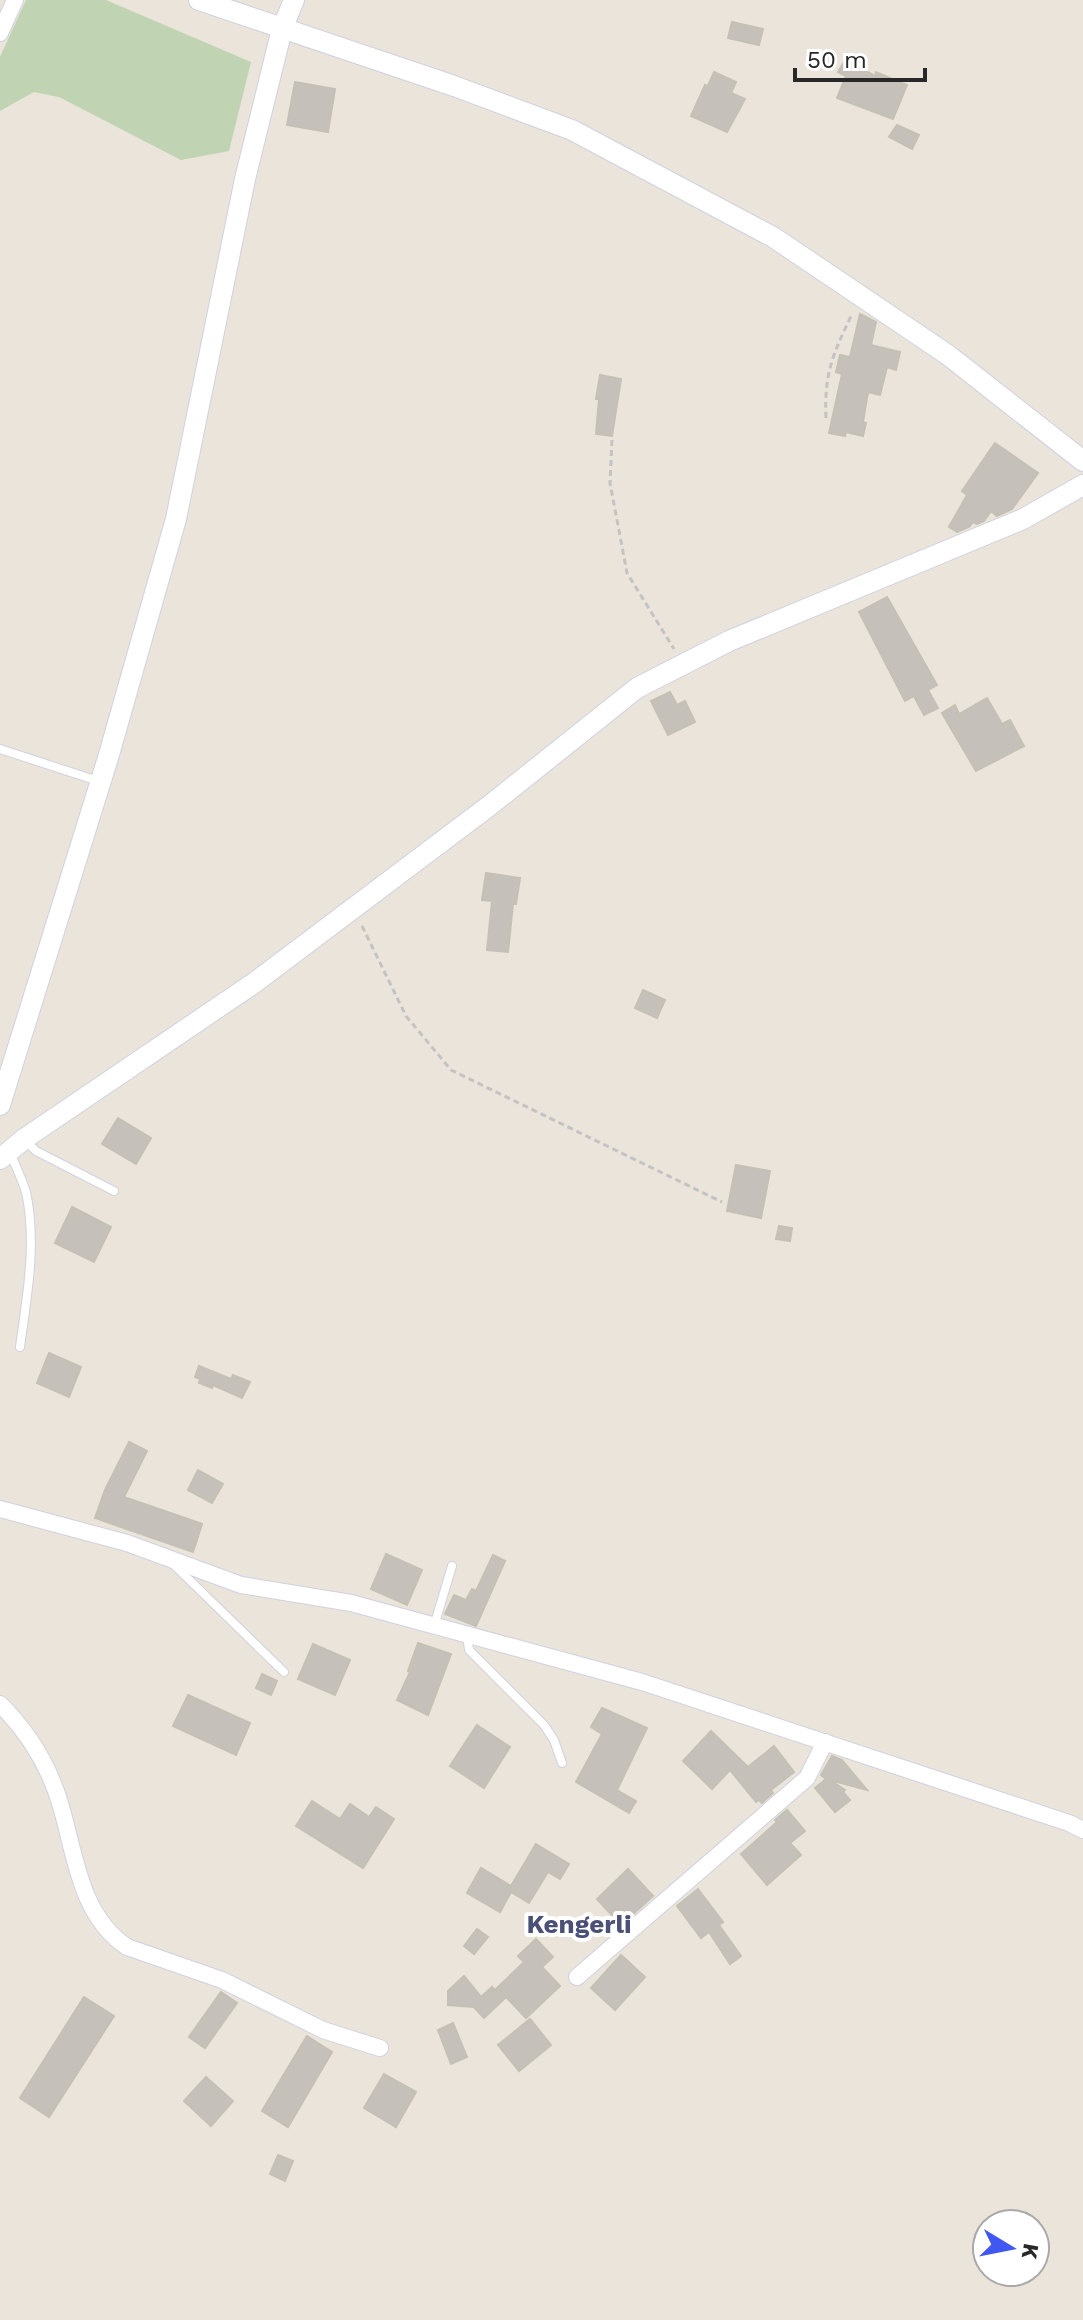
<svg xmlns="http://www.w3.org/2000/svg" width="1083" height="2320" font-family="'Work Sans',sans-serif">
	<rect width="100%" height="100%" fill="#eae4da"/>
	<path fill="#c0d3b2" d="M 26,0 L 106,0 L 251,62 L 229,151 L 181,160 L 59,97 L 34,92 L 0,111 L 0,57 Z"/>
	<g fill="#c5c1ba" stroke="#c5c0b4" stroke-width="2">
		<path d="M 732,22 L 763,29 L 759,45 L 728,38 Z"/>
		<path d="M 845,60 L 875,76 L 876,72 L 907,85 L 893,119 L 837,98 L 846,76 L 838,72 Z"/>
		<path d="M 714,72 L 736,82 L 731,93 L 745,99 L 727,132 L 691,116 L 705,85 L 708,86 Z"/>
		<path d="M 295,82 L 335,89 L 328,132 L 287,125 Z"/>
		<path d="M 897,125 L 919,135 L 912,149 L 889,137 Z"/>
		<path d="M 860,314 L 876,322 L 871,345 L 900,352 L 896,370 L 887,367 L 880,395 L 868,392 L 863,422 L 866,423 L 863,436 L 846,432 L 845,436 L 829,433 L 842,374 L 836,372 L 840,355 L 850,357 Z"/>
		<path d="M 600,375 L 621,379 L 612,436 L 596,434 L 599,399 L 596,399 Z"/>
		<path d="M 995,443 L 1038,473 L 1012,509 L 997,516 L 991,511 L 984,521 L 977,524 L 973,522 L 969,527 L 957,532 L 949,527 L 967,495 L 962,491 Z"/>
		<path d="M 887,597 L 937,685 L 928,690 L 938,708 L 924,715 L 914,696 L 905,701 L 859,612 Z"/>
		<path d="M 670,692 L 677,705 L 685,701 L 695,722 L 668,735 L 651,701 Z"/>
		<path d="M 987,698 L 1002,724 L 1010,720 L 1024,746 L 976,771 L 942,713 L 955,705 L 959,714 Z"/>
		<path d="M 486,873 L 520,878 L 516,904 L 513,904 L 508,952 L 487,950 L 492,901 L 482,900 Z"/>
		<path d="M 643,990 L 665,1000 L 657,1018 L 635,1008 Z"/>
		<path d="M 118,1118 L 151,1138 L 136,1164 L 102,1144 Z"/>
		<path d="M 736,1165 L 770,1171 L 761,1218 L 727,1211 Z"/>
		<path d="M 72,1207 L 111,1227 L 94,1262 L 55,1243 Z"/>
		<path d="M 779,1226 L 792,1228 L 790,1241 L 776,1239 Z"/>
		<path d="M 49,1353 L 81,1367 L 69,1397 L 37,1383 Z"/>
		<path d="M 199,1366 L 231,1379 L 233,1375 L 250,1382 L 242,1398 L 213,1385 L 212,1388 L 199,1383 L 200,1379 L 195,1377 Z"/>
		<path d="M 129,1442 L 147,1451 L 124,1497 L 202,1524 L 193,1552 L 95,1518 L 105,1490 Z"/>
		<path d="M 198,1470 L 223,1484 L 212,1503 L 188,1490 Z"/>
		<path d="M 386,1554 L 422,1570 L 407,1605 L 371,1589 Z"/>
		<path d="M 493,1555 L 505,1561 L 476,1626 L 445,1614 L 454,1595 L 466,1600 L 472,1589 L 476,1591 Z"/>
		<path d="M 418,1643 L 451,1654 L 428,1715 L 397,1700 L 410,1672 L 408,1671 Z"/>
		<path d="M 313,1644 L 350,1660 L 335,1695 L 298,1679 Z"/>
		<path d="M 262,1674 L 277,1681 L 271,1695 L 256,1688 Z"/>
		<path d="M 188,1695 L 250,1723 L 236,1755 L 173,1726 Z"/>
		<path d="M 602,1708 L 647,1728 L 617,1790 L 636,1801 L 629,1813 L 576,1782 L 602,1734 L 591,1727 Z"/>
		<path d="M 477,1725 L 510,1747 L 484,1788 L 450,1766 Z"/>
		<path d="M 711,1731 L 748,1767 L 774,1746 L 794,1772 L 771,1790 L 773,1793 L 762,1803 L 759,1800 L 756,1802 L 730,1770 L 712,1789 L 683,1761 Z"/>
		<path d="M 832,1756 L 842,1760 L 867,1790 L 830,1780 L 845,1790 L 843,1792 L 850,1800 L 835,1812 L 815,1788 L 826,1779 L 821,1775 Z"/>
		<path d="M 312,1801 L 340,1819 L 350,1804 L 369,1817 L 376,1807 L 394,1819 L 363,1868 L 296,1826 Z"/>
		<path d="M 787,1810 L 805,1831 L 790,1843 L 801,1855 L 767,1885 L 741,1854 L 777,1822 L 775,1820 Z"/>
		<path d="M 536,1844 L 569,1864 L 560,1879 L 548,1872 L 529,1903 L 511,1892 L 500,1912 L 467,1893 L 481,1868 L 511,1886 Z"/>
		<path d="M 628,1869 L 653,1896 L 621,1925 L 597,1899 Z"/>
		<path d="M 698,1889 L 723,1922 L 719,1925 L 741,1956 L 730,1964 L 709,1932 L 701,1938 L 677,1906 Z"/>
		<path d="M 477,1929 L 488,1937 L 474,1954 L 464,1946 Z"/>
		<path d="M 536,1939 L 553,1957 L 542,1967 L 560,1986 L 526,2018 L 506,1997 L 484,2018 L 474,2007 L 448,2005 L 448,1991 L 464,1976 L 481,1997 L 492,1987 L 495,1990 L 524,1962 L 518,1956 Z"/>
		<path d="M 621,1955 L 645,1977 L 615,2010 L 591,1988 Z"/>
		<path d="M 221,1992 L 237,2003 L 205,2048 L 189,2037 Z"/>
		<path d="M 84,1997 L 114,2016 L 49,2117 L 20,2098 Z"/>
		<path d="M 530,2019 L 551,2045 L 519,2071 L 498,2045 Z"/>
		<path d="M 453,2023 L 467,2057 L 451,2064 L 438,2030 Z"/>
		<path d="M 307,2036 L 332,2052 L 288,2127 L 262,2111 Z"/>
		<path d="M 384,2074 L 416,2092 L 396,2127 L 364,2108 Z"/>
		<path d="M 206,2077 L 233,2101 L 211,2126 L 184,2101 Z"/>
		<path d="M 278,2155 L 293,2161 L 285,2181 L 270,2174 Z"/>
	</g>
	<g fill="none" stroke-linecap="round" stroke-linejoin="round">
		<g stroke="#cfd2e0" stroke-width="10">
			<g id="service">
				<path d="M 0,749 L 98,781"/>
				<path d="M 25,1140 L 36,1151 L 114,1191"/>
				<path d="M 10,1152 C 15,1165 22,1179 26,1192 C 37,1243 27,1296 20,1347"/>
				<path d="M 173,1564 L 284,1672"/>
				<path d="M 434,1626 L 452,1566"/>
				<path d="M 467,1634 L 469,1650 L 544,1725 L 554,1740 L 562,1763"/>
			</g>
		</g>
		<g stroke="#cfd2e0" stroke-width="18">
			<g id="minor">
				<path d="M 0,33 L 15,0"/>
				<path d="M 0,1509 L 127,1543 L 241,1585 L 351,1603 L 642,1682 L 1069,1823 L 1083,1830"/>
				<path d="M 0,1704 C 30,1734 51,1769 62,1810 C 76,1859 81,1916 127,1947 L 222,1980 L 323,2030 L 380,2048"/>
				<path d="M 577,1977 L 807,1778 L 825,1742"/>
			</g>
		</g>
		<g stroke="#cfd2e0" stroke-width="22">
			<g id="tertiary">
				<path d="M 199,0 L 454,86 L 572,130 L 773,237 L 948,355 L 1083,461"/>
				<path d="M 0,1105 L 108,758 L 176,519 L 245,179 L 282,29 L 294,0"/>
				<path d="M 0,1159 L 24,1139 L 254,983 L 489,806 L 637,688 L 729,641 L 1023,519 L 1083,485"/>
			</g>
		</g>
		<g stroke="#c3c3c3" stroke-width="3" stroke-dasharray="6 4" stroke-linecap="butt">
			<path d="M 826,418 C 824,373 833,354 852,314"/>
			<path d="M 612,440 L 610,483 L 627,573 L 674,649"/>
			<path d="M 362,926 L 406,1016 L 451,1070 L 722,1202"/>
		</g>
		<use href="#service" stroke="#fff" stroke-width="8"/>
		<use href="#minor" stroke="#fff" stroke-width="16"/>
		<use href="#tertiary" stroke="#fff" stroke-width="20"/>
	</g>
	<g text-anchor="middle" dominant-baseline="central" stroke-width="8" stroke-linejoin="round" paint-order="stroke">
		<g font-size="26" font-weight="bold" fill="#4b5076" stroke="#fff">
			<text x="579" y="1924">Kengerli</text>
		</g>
	</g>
	<g transform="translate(1011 2248) rotate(100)"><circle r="38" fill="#ffffff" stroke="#a9a9a9" stroke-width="2"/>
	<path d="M0-6L14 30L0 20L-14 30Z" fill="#4057f1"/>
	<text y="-12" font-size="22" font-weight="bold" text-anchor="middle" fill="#282828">K</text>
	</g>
	<path d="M795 68v12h130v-12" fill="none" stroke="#282828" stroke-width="4"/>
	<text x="807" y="68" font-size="24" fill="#282828" stroke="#ffffff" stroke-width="6" paint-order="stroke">50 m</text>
</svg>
